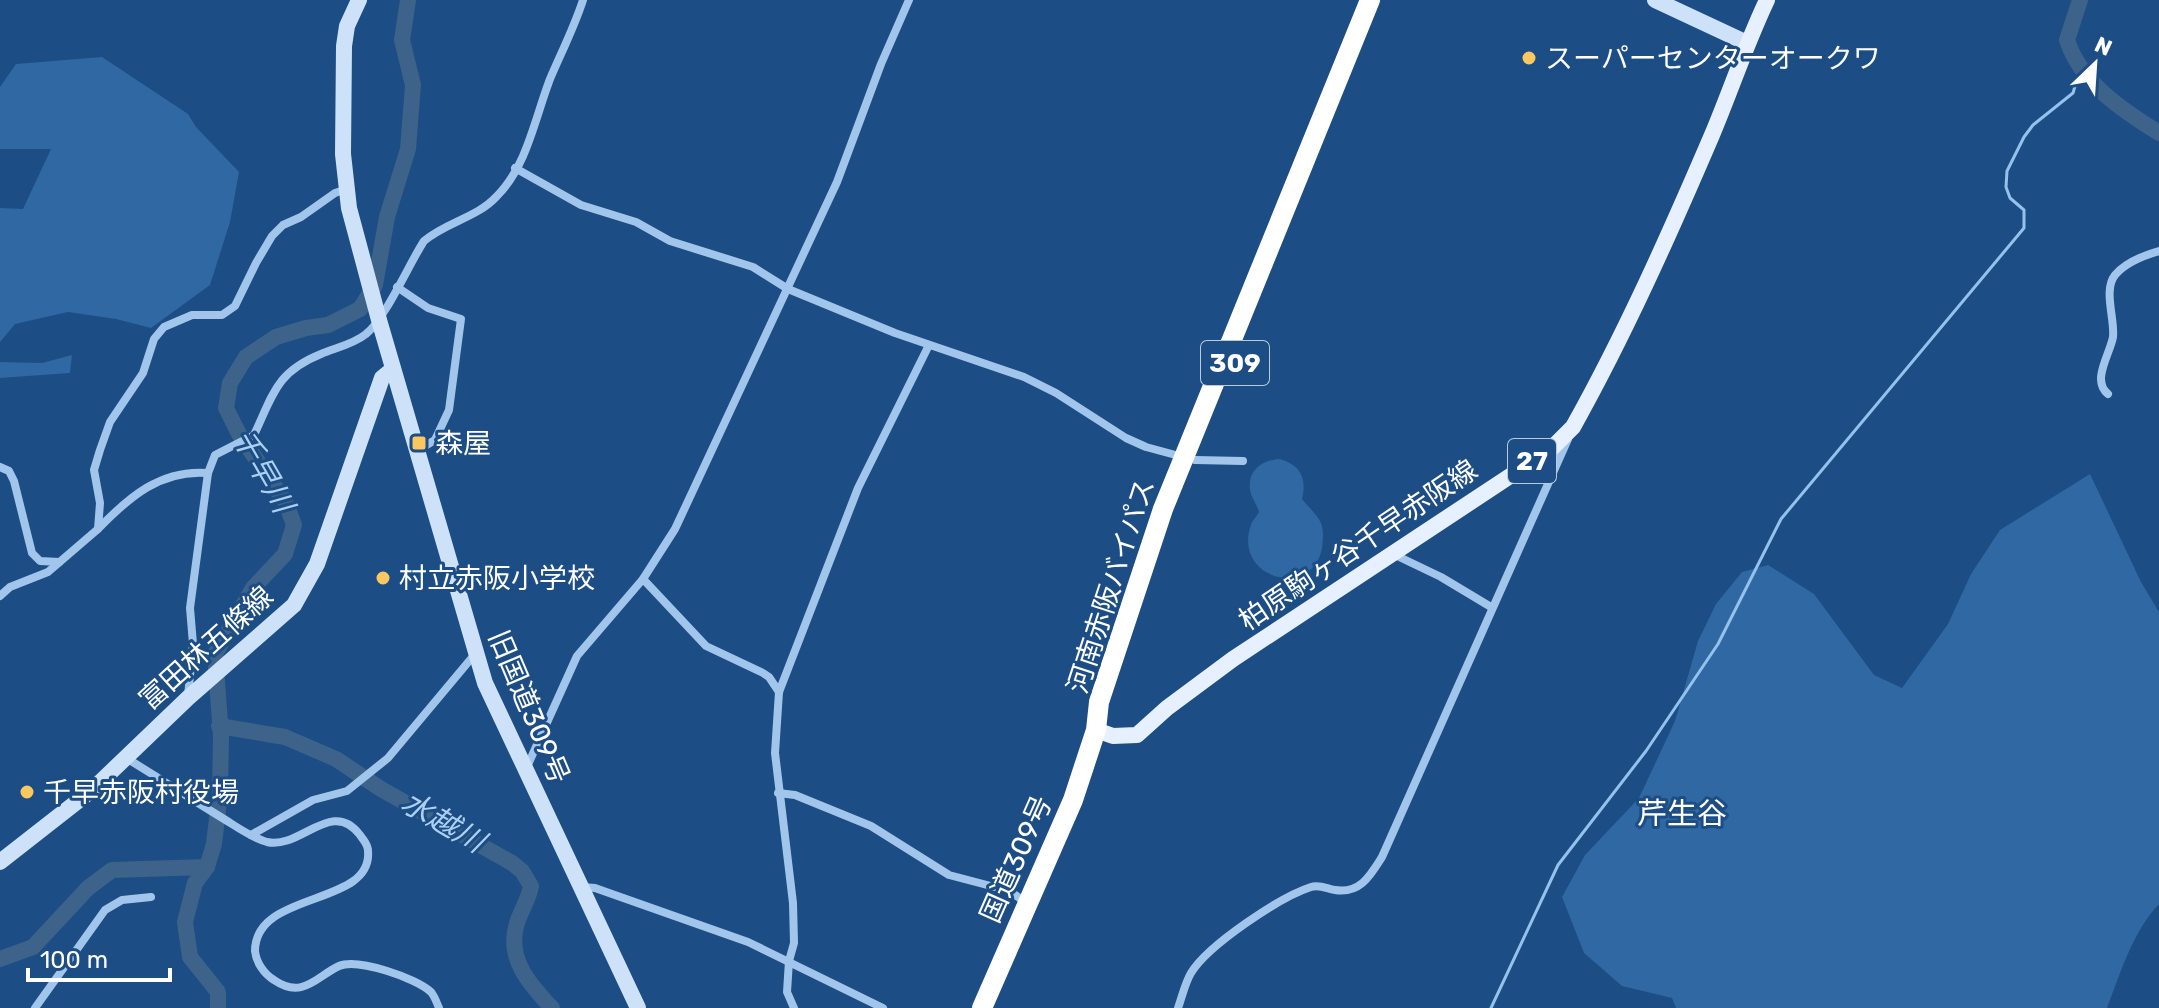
<svg xmlns="http://www.w3.org/2000/svg" width="2159" height="1008" font-family="Rubik,'Noto Sans JP',sans-serif">
	<rect width="100%" height="100%" fill="#1c4d84"/>
	<g fill="#2f68a2">
		<path d="M 102,57 L 188,114 L 196,127 L 239,172 L 230,222 L 210,285 L 151,328 L 116,319 L 68,312 L 15,324 L 0,342 L 0,208 L 23,209 L 51,149 L 0,149 L 0,87 L 16,64 Z"/>
		<path d="M 72,355 L 70,373 L 0,378 L 0,362 L 42,363 Z"/>
		<path d="M 1280,459 C 1301,465 1307,479 1302,499 C 1308,507 1317,514 1321,523 C 1324,531 1323,540 1322,548 C 1313,599 1235,580 1250,528 C 1251,522 1256,517 1259,512 C 1257,505 1253,500 1251,494 C 1245,472 1261,460 1280,459 Z"/>
		<path d="M 2090,474 L 2141,582 L 2159,612 L 2159,904 C 2132,933 2121,972 2107,1008 L 1676,1008 L 1672,998 L 1622,986 L 1584,953 L 1562,897 L 1585,855 L 1639,798 L 1675,721 L 1698,641 L 1716,604 L 1742,572 L 1768,565 L 1814,594 L 1874,675 L 1902,688 L 1948,624 L 1971,574 L 2000,530 Z"/>
	</g>
	<g fill="none" stroke-linecap="round" stroke-linejoin="round">
		<path stroke="#95c1ed" stroke-width="3" d="M 1491,1008 L 1558,865 L 1646,751 L 1718,644 L 1781,519 L 2024,228 L 2024,210 L 2010,198 L 2006,187 L 2007,171 L 2024,137 L 2033,125 L 2073,93 L 2080,69"/>
		<g stroke="#3d638a" stroke-width="16">
			<path d="M 2080,0 L 2067,40 C 2081,83 2122,110 2159,133"/>
			<path d="M 219,726 L 285,737 L 336,759 L 381,789 L 512,863 L 522,871 L 531,886 C 529,899 521,910 517,923 C 506,958 529,984 552,1008"/>
			<path d="M 0,959 L 33,947 L 88,888 L 112,870 L 207,867"/>
			<path d="M 218,1008 L 218,992 L 190,957 L 185,922 L 195,883 L 207,867 L 214,844 L 220,793 L 221,736 L 215,654 L 253,588 L 285,554 L 294,525 L 286,503 L 239,434 L 226,408 L 230,383 L 246,357 L 276,337 L 306,328 L 328,325 L 360,309 L 375,285 L 387,217 L 408,149 L 413,85 L 402,40 L 408,0"/>
		</g>
		<g stroke="#a2c6eb" stroke-width="8">
			<path d="M 515,168 L 581,205 L 636,222 L 670,241 L 753,267 L 788,289 L 895,333 L 1024,377 L 1056,393 L 1126,438 L 1146,447 L 1183,457"/>
			<path d="M 397,287 L 428,308 L 461,319 L 449,410 L 435,440 L 418,450"/>
			<path d="M 2108,394 C 2091,381 2110,354 2113,337 C 2115,319 2103,290 2115,275 C 2125,263 2145,255 2159,251"/>
			<path d="M 1195,460 L 1243,461"/>
			<path d="M 0,467 L 9,471 L 14,481 L 32,553 L 40,561 L 59,562"/>
			<path d="M 98,529 C 129,497 161,469 208,473"/>
			<path d="M 1393,554 L 1441,577 L 1491,607"/>
			<path d="M 643,579 L 706,646 L 763,673 L 769,677 L 779,692"/>
			<path d="M 0,596 L 10,587 L 48,572 L 98,529 L 100,503 L 94,470 L 100,450 L 110,422 L 143,373 L 154,339 L 164,327 L 192,315 L 222,315 L 235,306 L 256,263 L 272,236 L 283,225 L 301,217 L 335,193 L 347,189"/>
			<path d="M 188,696 L 193,644 L 190,608 L 208,473 L 215,455 L 254,435 C 273,395 276,372 321,354 C 335,348 354,344 366,334 C 385,319 409,264 424,241 C 446,222 477,218 497,196 C 527,166 535,118 550,79 C 561,53 574,28 583,0"/>
			<path d="M 126,758 C 159,778 191,799 224,819 C 237,827 252,838 267,842 C 300,850 332,797 360,835 C 364,841 368,844 368,851 C 373,907 255,890 255,951 C 256,962 264,974 274,980 C 303,1000 317,976 339,966 C 358,958 416,978 431,992 C 434,995 437,1003 439,1008"/>
			<path d="M 526,769 L 577,656 L 643,579 L 675,529 L 837,182 L 881,64 L 909,0"/>
			<path d="M 778,793 L 795,795 L 871,826 L 949,875 L 1010,891 L 1026,903"/>
			<path d="M 251,835 L 313,800 L 347,791 L 388,758 L 475,654"/>
			<path d="M 582,887 L 595,888 L 748,942 L 883,1008"/>
			<path d="M 35,1008 L 105,910 L 122,900 L 151,897"/>
			<path d="M 794,1008 L 787,992 L 789,961 L 794,943 L 793,903 L 775,753 L 779,692 L 858,488 L 929,345"/>
			<path d="M 1178,1008 C 1182,997 1185,983 1191,973 C 1208,945 1280,897 1311,887 C 1320,884 1327,889 1335,890 C 1360,894 1370,876 1382,857 L 1568,439"/>
		</g>
		<g stroke="#cde2f8" stroke-width="16">
			<path d="M 359,0 L 347,26 L 344,46 L 343,154 L 349,208 L 379,320 L 485,683 L 638,1008"/>
			<path d="M 1655,0 L 1747,43"/>
			<path d="M 0,862 L 92,790 L 188,698 L 294,605 L 317,564 L 382,378 L 393,369"/>
		</g>
		<path stroke="#e6f0fe" stroke-width="16" d="M 1096,730 L 1113,736 L 1137,735 L 1167,708 L 1233,659 L 1551,449 L 1573,427 C 1625,334 1670,233 1712,135 C 1731,90 1746,44 1767,0"/>
		<path stroke="#fff" stroke-width="20" d="M 982,1008 L 1073,800 L 1096,730 L 1099,702 L 1163,509 L 1370,0"/>
	</g>
	<g fill="#fbc85f" stroke="#1c4d84" stroke-width="3">
		<circle cx="1529" cy="58" r="8"/>
		<rect x="411" y="435" width="16" height="16" rx="4"/>
		<circle cx="383" cy="578" r="8"/>
		<circle cx="27" cy="792" r="8"/>
	</g>
	<g text-anchor="middle" dominant-baseline="central" stroke-width="6" stroke-linejoin="round" paint-order="stroke">
		<g fill="#1c4d84" stroke="#bbcada" stroke-width="2">
			<rect x="1201" y="341" width="68" height="44" rx="6"/>
			<rect x="1508" y="439" width="48" height="44" rx="6"/>
		</g>
		<g font-size="26" font-weight="bold" fill="#fff">
			<text x="1235" y="363">309</text>
			<text x="1532" y="461">27</text>
		</g>
		<g font-size="28" fill="#fff" stroke="#1c4d84" text-anchor="start">
			<text x="1545" y="58">スーパーセンターオークワ</text>
			<text x="435" y="443">森屋</text>
			<text x="399" y="578">村立赤阪小学校</text>
			<text x="43" y="792">千早赤阪村役場</text>
		</g>
		<g font-size="28" fill="#fff" stroke="#1c4d84">
			<text transform="translate(1358 545) rotate(-34)">柏原駒ヶ谷千早赤阪線</text>
			<text transform="translate(1111 586) rotate(-72)">河南赤阪バイパス</text>
			<text transform="translate(206 648) rotate(-42)">富田林五條線</text>
			<text transform="translate(529 707) rotate(67)">旧国道309号</text>
			<text transform="translate(1016 859) rotate(-66)">国道309号</text>
		</g>
		<g font-size="30" font-style="italic" fill="#add0f2" stroke="#1c4d84">
			<text transform="translate(263 471) rotate(60)">千早川</text>
			<text transform="translate(443 822) rotate(30)">水越川</text>
		</g>
		<g font-size="30" fill="#fff" stroke="#1c4d84">
			<text x="1682" y="814">芹生谷</text>
		</g>
	</g>
	<g transform="translate(2095 64) rotate(25)" stroke="#1c4d84" stroke-width="6" paint-order="stroke">
	<path d="M0-6L14 30L0 20L-14 30Z" fill="#ffffff"/>
	<text y="-12" font-size="22" font-weight="bold" text-anchor="middle" fill="#ffffff">N</text>
	</g>
	<path d="M28 968v12h142v-12" fill="none" stroke="#ffffff" stroke-width="4"/>
	<text x="40" y="968" font-size="24" fill="#ffffff" stroke="#1c4d84" stroke-width="6" paint-order="stroke">100 m</text>
</svg>
